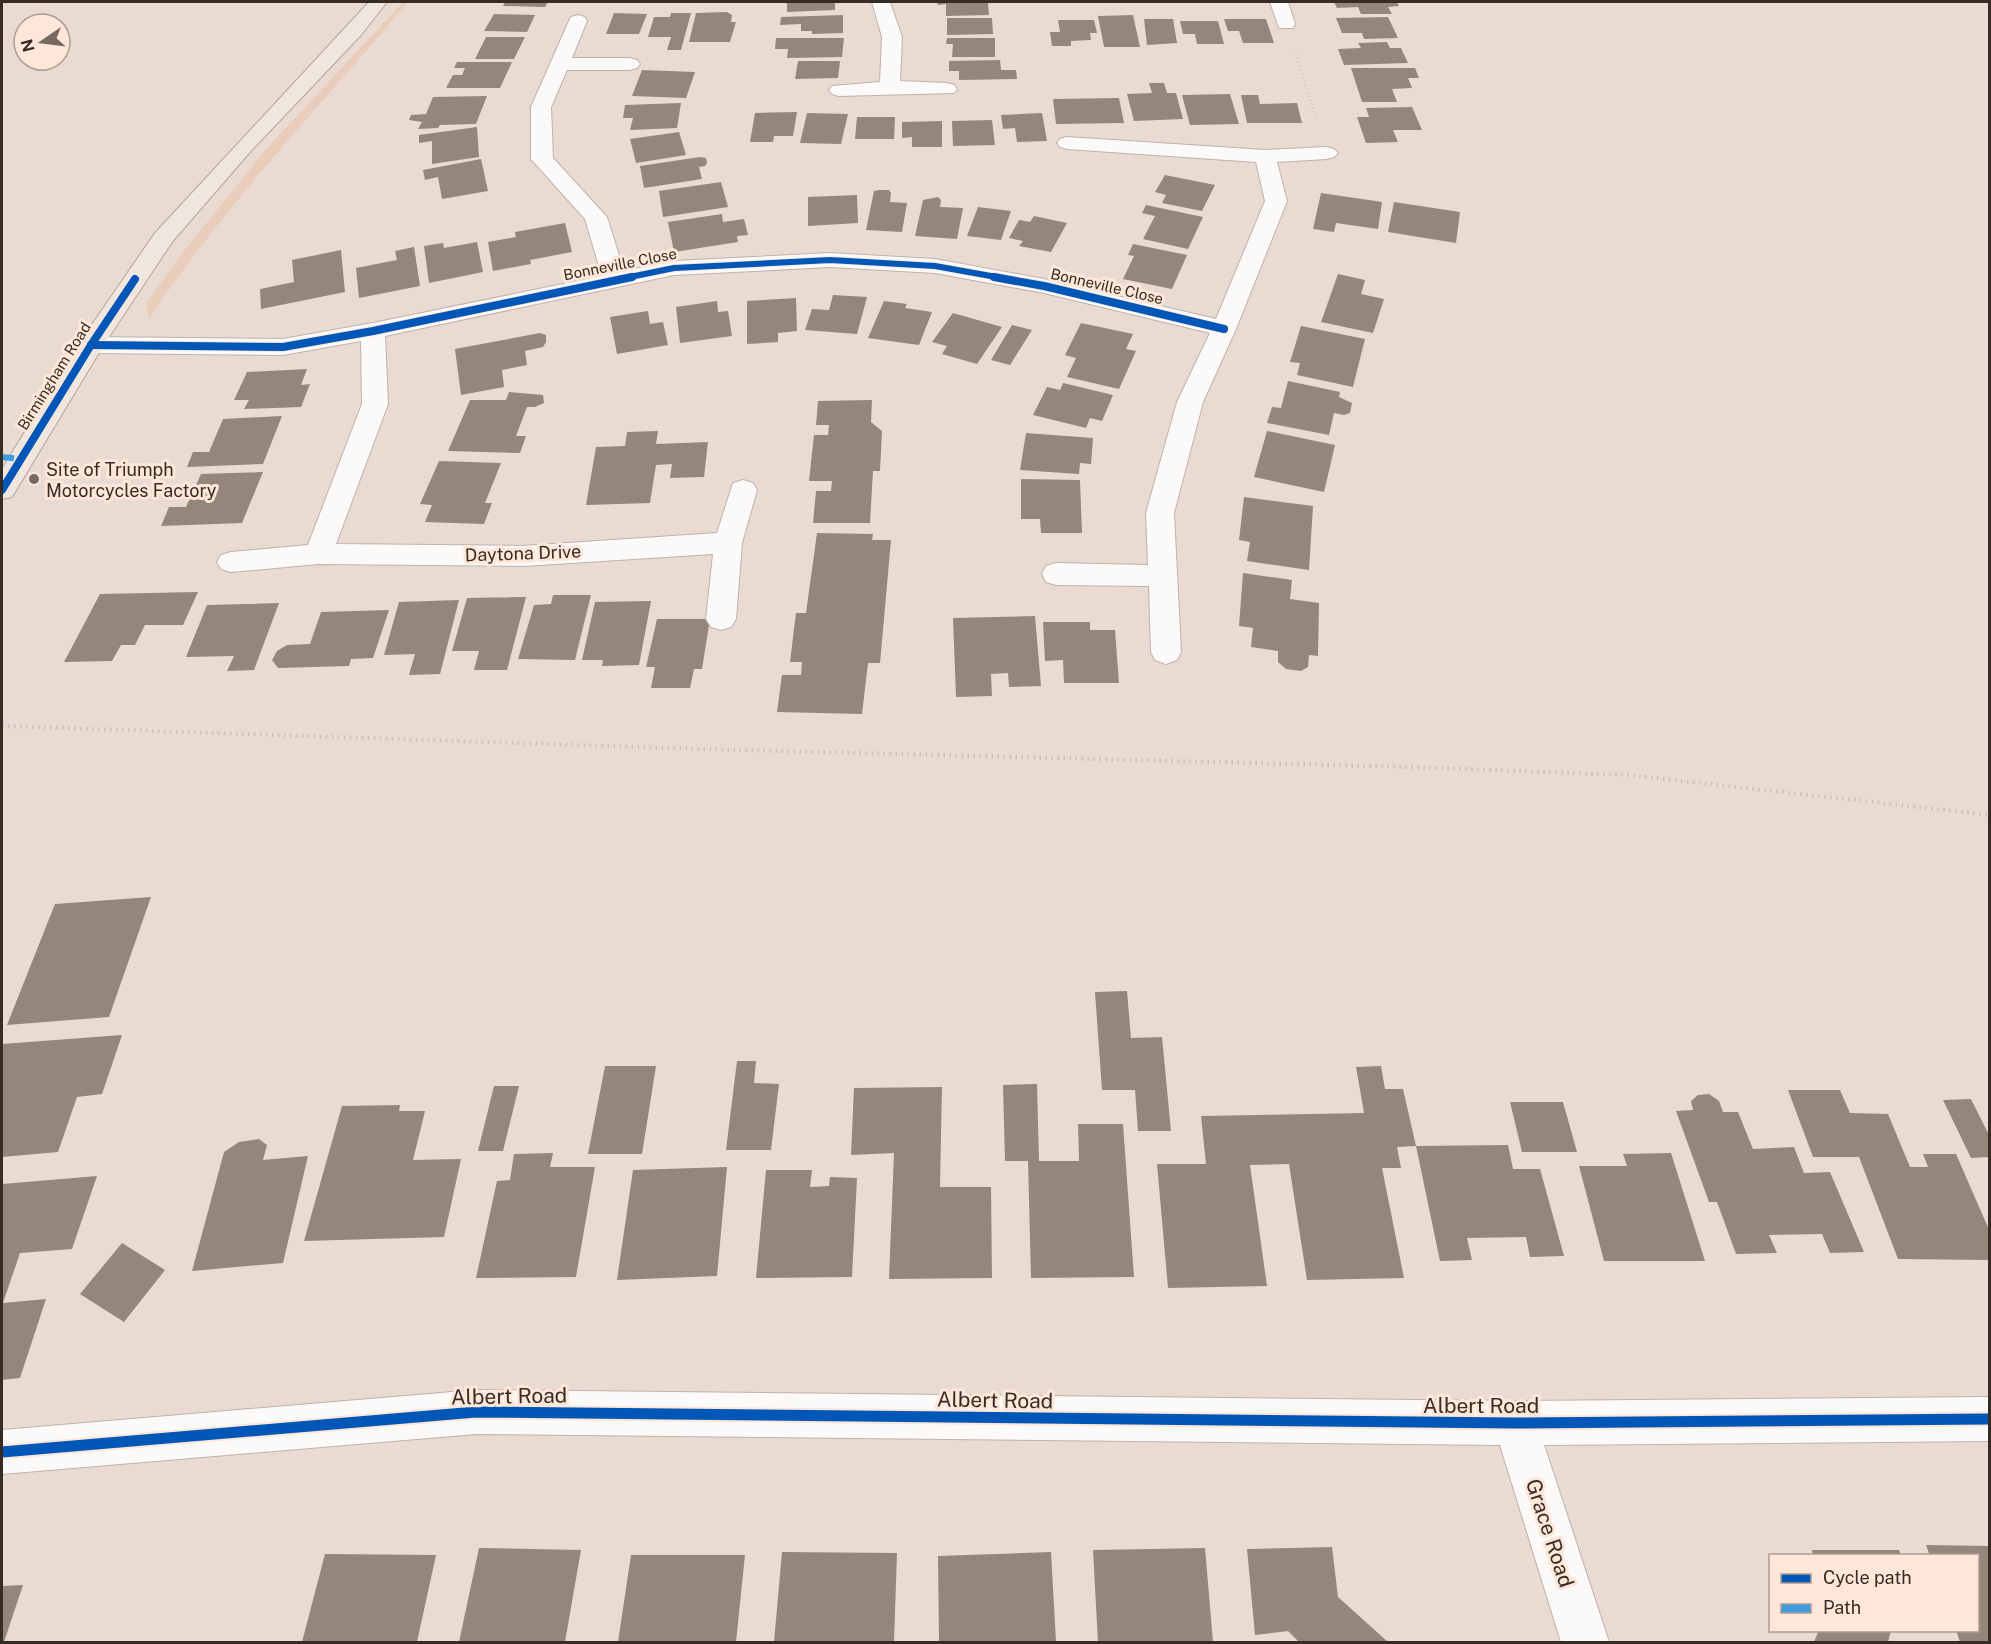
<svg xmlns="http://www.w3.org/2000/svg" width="1991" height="1644" font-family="'Public Sans',sans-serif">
	<rect width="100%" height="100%" fill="#eadbd2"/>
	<path fill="#e9ccba" d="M 403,2 L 408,2 C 320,107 225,204 149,319 L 146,304 L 179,257 L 268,147 Z"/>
	<g fill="#95867c">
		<path d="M 505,2 L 548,2 L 545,7 L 503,6 Z"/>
		<path d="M 787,2 L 835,2 L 835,10 L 787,12 Z"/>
		<path d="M 937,2 L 988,3 L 989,15 L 946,16 L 946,4 L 938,5 Z"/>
		<path d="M 1334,2 L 1397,2 L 1399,6 L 1388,7 L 1392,14 L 1361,14 L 1358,7 L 1337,8 Z"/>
		<path d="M 727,12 L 732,15 L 731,22 L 736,22 L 730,42 L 689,42 L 696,13 Z"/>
		<path d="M 614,13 L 647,14 L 639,34 L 606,34 Z"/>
		<path d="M 671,13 L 691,13 L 681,50 L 667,50 L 671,37 L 648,37 L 654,17 L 670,17 Z"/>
		<path d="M 494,14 L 535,15 L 527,32 L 484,31 Z"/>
		<path d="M 843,15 L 843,33 L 812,34 L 812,31 L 801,31 L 801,24 L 780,25 L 781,17 Z"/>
		<path d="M 1133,15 L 1140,47 L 1104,47 L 1098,16 Z"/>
		<path d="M 1388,17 L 1398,38 L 1364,39 L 1362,33 L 1342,33 L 1336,18 Z"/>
		<path d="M 947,18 L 992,18 L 993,34 L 947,35 Z"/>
		<path d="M 1144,19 L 1173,19 L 1177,43 L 1147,45 Z"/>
		<path d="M 1224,19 L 1266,19 L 1274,43 L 1243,43 L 1239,31 L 1228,31 Z"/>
		<path d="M 1058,20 L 1094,20 L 1097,33 L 1090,33 L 1091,40 L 1071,41 L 1071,46 L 1052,46 L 1050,32 L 1060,32 Z"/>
		<path d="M 1180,21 L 1218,21 L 1224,44 L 1197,44 L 1195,34 L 1183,34 Z"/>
		<path d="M 486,37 L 525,37 L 514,59 L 475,59 Z"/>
		<path d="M 776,38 L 844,38 L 842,57 L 787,58 L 788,49 L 775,49 Z"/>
		<path d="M 947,38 L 995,38 L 995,57 L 952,57 L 953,44 L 946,44 Z"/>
		<path d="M 1387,42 L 1390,48 L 1401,48 L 1408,63 L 1344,65 L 1338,49 L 1361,48 L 1358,43 Z"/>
		<path d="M 1000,60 L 1001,70 L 1016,70 L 1017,79 L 959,80 L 959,71 L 949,71 L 949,61 Z"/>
		<path d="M 798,61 L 840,61 L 838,78 L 795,79 Z"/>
		<path d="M 457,62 L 512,62 L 500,88 L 446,88 L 453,75 L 462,75 L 465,68 L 454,68 Z"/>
		<path d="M 1351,68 L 1415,68 L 1419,78 L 1408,78 L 1412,88 L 1392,89 L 1397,102 L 1362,102 Z"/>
		<path d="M 642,70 L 695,72 L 686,98 L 632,96 Z"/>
		<path d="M 1149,83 L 1164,83 L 1167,93 L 1176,93 L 1183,119 L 1134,121 L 1127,94 L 1152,93 Z"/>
		<path d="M 1230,94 L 1239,124 L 1190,125 L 1182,95 Z"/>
		<path d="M 1241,95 L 1258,95 L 1260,104 L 1297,103 L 1302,123 L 1247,123 Z"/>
		<path d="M 487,96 L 476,124 L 440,125 L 438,128 L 418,129 L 422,122 L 409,120 L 411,115 L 426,114 L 433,97 Z"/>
		<path d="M 1119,98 L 1124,123 L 1056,124 L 1053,99 Z"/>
		<path d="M 681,103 L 677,128 L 630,130 L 633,118 L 623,118 L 625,105 Z"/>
		<path d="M 1412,107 L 1422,130 L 1393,130 L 1398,142 L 1366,143 L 1357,117 L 1369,117 L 1366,108 Z"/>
		<path d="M 797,112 L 793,136 L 774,136 L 773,142 L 750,142 L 755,113 Z"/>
		<path d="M 807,113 L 848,114 L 841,144 L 800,143 Z"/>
		<path d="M 1042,113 L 1047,141 L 1017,142 L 1015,128 L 1003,129 L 1001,115 Z"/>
		<path d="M 857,117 L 895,117 L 894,139 L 855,139 Z"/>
		<path d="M 992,120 L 995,145 L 953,146 L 952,121 Z"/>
		<path d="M 942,121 L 942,147 L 912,147 L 912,137 L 902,138 L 902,122 Z"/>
		<path d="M 477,127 L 479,157 L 432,164 L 432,141 L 419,143 L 419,135 Z"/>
		<path d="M 679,132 L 686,155 L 636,163 L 630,139 Z"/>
		<path d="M 700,157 L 706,158 L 707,163 L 705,166 L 699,167 L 702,179 L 644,188 L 640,166 Z"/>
		<path d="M 481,159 L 488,191 L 442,199 L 438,177 L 425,180 L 423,170 Z"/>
		<path d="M 1165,175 L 1215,185 L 1202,211 L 1162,203 L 1166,195 L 1155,192 Z"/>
		<path d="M 721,182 L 728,207 L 663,217 L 659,191 Z"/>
		<path d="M 879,190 L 889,190 L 891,193 L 890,202 L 907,203 L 902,232 L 866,230 L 874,191 Z"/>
		<path d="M 1321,193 L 1382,202 L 1378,229 L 1336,223 L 1334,232 L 1313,229 Z"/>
		<path d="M 857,195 L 858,223 L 808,226 L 808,197 Z"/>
		<path d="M 938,197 L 941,200 L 940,207 L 963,208 L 957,239 L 915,236 L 923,200 Z"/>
		<path d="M 1394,202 L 1460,212 L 1456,243 L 1388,232 Z"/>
		<path d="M 1146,205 L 1203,217 L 1188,249 L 1143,239 L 1155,216 L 1142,213 Z"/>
		<path d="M 978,207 L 1011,211 L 1001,240 L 967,236 Z"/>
		<path d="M 722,214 L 723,222 L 744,219 L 748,235 L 737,236 L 738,242 L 674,252 L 668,222 Z"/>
		<path d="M 1034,216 L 1067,223 L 1051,252 L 1019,246 L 1023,241 L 1009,238 L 1019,220 L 1030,222 Z"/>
		<path d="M 565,223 L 572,252 L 530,260 L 531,264 L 493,271 L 488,242 L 516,237 L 515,232 Z"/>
		<path d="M 477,242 L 483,272 L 429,283 L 424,246 L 443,243 L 444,248 Z"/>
		<path d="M 1133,244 L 1187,255 L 1172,289 L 1123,279 L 1134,256 L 1128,255 Z"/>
		<path d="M 414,247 L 420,286 L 359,298 L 356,268 L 397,260 L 395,251 Z"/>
		<path d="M 341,250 L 345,292 L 261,309 L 260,289 L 294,282 L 292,260 Z"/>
		<path d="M 1338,274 L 1365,280 L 1361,294 L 1384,299 L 1373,333 L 1321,322 Z"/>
		<path d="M 833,295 L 867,297 L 857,334 L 805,330 L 812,309 L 829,310 Z"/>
		<path d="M 796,298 L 797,331 L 778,333 L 778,342 L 747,344 L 747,301 Z"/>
		<path d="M 717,301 L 718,312 L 728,311 L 732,336 L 680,343 L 676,307 Z"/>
		<path d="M 884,301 L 907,304 L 905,308 L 932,312 L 919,345 L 868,338 Z"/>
		<path d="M 648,311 L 650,324 L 663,322 L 668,345 L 617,354 L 610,317 Z"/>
		<path d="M 953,313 L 1002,327 L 977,364 L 942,354 L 947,346 L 932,342 Z"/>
		<path d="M 1081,323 L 1133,334 L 1126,349 L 1136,351 L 1119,389 L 1067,377 L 1076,358 L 1065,355 Z"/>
		<path d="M 1012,325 L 1032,330 L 1010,365 L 991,360 Z"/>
		<path d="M 1301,326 L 1365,339 L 1353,387 L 1297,375 L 1300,363 L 1290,362 Z"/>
		<path d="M 540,333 L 546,335 L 546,342 L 543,347 L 525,351 L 527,365 L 502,370 L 504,387 L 461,395 L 455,349 Z"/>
		<path d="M 307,369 L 301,385 L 310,384 L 301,407 L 244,409 L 249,400 L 234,400 L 247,372 Z"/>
		<path d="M 1288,381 L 1340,392 L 1339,397 L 1352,403 L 1350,413 L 1344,415 L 1334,413 L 1329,435 L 1267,423 L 1272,407 L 1281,408 Z"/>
		<path d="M 1063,383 L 1113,395 L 1102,421 L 1090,418 L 1086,428 L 1033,415 L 1047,387 L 1060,390 Z"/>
		<path d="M 509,392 L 543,395 L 544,403 L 535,407 L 527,407 L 516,436 L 526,436 L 520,453 L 448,451 L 470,400 L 506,400 Z"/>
		<path d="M 872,400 L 871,422 L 882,431 L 880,471 L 873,471 L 870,523 L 813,523 L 816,491 L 831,491 L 832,481 L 809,481 L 814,435 L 828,435 L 829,425 L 816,425 L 818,401 Z"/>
		<path d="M 282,416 L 263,464 L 187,467 L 193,452 L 209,452 L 223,419 Z"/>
		<path d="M 658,431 L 656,444 L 708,442 L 704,477 L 670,478 L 672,464 L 656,465 L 650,503 L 586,505 L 596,447 L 625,446 L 627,432 Z"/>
		<path d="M 1267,431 L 1335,445 L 1324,492 L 1254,477 Z"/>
		<path d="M 1026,433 L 1093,438 L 1091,464 L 1080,463 L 1079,474 L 1020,470 Z"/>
		<path d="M 439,461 L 501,463 L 485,503 L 492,503 L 484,524 L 425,522 L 432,505 L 420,504 Z"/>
		<path d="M 263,472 L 242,523 L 161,526 L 169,507 L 186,507 L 201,474 Z"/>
		<path d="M 1021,479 L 1080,480 L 1082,533 L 1041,533 L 1040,519 L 1021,519 Z"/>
		<path d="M 1244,497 L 1313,506 L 1309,570 L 1247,561 L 1250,542 L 1239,540 Z"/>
		<path d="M 817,533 L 873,534 L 872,540 L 891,540 L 880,663 L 868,663 L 862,714 L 777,712 L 782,675 L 801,675 L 802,662 L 790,662 L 796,613 L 806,613 Z"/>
		<path d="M 1243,573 L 1292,580 L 1290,599 L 1319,603 L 1318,656 L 1309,655 L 1308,667 L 1301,671 L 1286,669 L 1278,662 L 1278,651 L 1251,647 L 1253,628 L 1239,626 Z"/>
		<path d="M 198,592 L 183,625 L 145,625 L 135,645 L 121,645 L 112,661 L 64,662 L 100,594 Z"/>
		<path d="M 553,595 L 591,595 L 575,660 L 518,659 L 534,605 L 551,604 Z"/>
		<path d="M 526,597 L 507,670 L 474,670 L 479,651 L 452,651 L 467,598 Z"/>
		<path d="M 459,600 L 440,674 L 409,675 L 415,654 L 384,655 L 399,602 Z"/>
		<path d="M 651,601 L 639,665 L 602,666 L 603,660 L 582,660 L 595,602 Z"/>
		<path d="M 279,603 L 254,670 L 227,671 L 234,656 L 186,657 L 207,605 Z"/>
		<path d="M 389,610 L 373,658 L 351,659 L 349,666 L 278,668 L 272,660 L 277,651 L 287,645 L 310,644 L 321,612 Z"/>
		<path d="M 1035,616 L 1041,686 L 1009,687 L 1008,673 L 991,674 L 992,696 L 956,697 L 953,618 Z"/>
		<path d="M 657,619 L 710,619 L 702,669 L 694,669 L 690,688 L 651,688 L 655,667 L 646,667 Z"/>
		<path d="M 1043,622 L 1090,622 L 1090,630 L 1115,630 L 1119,683 L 1064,683 L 1063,660 L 1045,661 Z"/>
		<path d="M 151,897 L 109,1017 L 7,1025 L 55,904 Z"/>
		<path d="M 1127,991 L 1131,1038 L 1162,1037 L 1171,1131 L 1138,1131 L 1135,1090 L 1102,1090 L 1095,992 Z"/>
		<path d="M 122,1035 L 102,1094 L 77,1097 L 58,1152 L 2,1157 L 2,1044 Z"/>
		<path d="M 737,1061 L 756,1061 L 754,1083 L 779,1084 L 771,1150 L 726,1150 Z"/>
		<path d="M 605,1066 L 656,1066 L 642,1154 L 588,1154 Z"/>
		<path d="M 1381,1066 L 1385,1089 L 1403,1089 L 1416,1146 L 1508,1145 L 1513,1169 L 1540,1169 L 1564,1256 L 1530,1257 L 1526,1237 L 1467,1238 L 1472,1260 L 1440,1261 L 1416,1146 L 1397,1147 L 1401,1168 L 1382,1168 L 1404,1278 L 1307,1280 L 1289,1164 L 1250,1165 L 1267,1286 L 1168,1288 L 1157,1164 L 1206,1164 L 1201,1116 L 1364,1113 L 1356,1067 Z"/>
		<path d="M 1037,1084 L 1039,1161 L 1079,1161 L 1078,1124 L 1123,1124 L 1134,1277 L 1031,1278 L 1028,1161 L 1005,1161 L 1003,1085 Z"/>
		<path d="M 494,1086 L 519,1086 L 503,1151 L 478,1151 Z"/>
		<path d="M 942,1087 L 940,1187 L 991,1187 L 992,1278 L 889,1279 L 894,1153 L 851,1155 L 854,1088 Z"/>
		<path d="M 1788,1090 L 1840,1090 L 1850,1113 L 1888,1114 L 1910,1167 L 1928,1167 L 1923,1154 L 1956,1154 L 1990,1232 L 1990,1260 L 1898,1259 L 1859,1157 L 1813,1157 Z"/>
		<path d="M 1709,1094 L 1719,1101 L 1723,1112 L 1738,1112 L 1753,1149 L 1794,1147 L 1804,1173 L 1830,1172 L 1864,1252 L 1830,1253 L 1822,1234 L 1769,1235 L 1777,1253 L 1736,1254 L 1717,1202 L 1709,1202 L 1676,1111 L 1693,1110 L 1691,1101 L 1698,1095 Z"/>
		<path d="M 1971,1099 L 1990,1137 L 1990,1157 L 1971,1158 L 1943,1100 Z"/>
		<path d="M 1510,1102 L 1563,1102 L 1577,1152 L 1522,1152 Z"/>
		<path d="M 400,1105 L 399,1111 L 425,1111 L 413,1160 L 461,1159 L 444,1237 L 304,1241 L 342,1106 Z"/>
		<path d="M 259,1139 L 267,1145 L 263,1160 L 308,1156 L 283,1263 L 192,1271 L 224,1152 L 239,1142 Z"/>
		<path d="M 553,1153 L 550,1167 L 595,1167 L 576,1277 L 476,1278 L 497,1181 L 510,1180 L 514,1154 Z"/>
		<path d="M 1671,1153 L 1705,1261 L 1604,1261 L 1579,1166 L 1627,1166 L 1623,1154 Z"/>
		<path d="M 727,1167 L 717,1276 L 617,1280 L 633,1170 Z"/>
		<path d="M 766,1170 L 812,1170 L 810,1187 L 829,1186 L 830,1177 L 857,1178 L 852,1277 L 756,1278 Z"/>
		<path d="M 97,1176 L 72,1249 L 20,1253 L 3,1303 L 46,1299 L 20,1378 L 2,1380 L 2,1184 Z"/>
		<path d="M 122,1243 L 165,1270 L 124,1322 L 80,1294 Z"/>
		<path d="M 1926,1545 L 1990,1546 L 1990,1642 L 1960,1642 L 1956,1630 L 1978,1630 L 1978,1556 L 1930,1556 Z"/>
		<path d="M 1332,1547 L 1338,1597 L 1388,1642 L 1299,1642 L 1288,1631 L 1255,1635 L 1247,1549 Z"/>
		<path d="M 479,1548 L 581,1550 L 565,1642 L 459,1642 Z"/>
		<path d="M 1205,1548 L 1213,1642 L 1098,1642 L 1093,1550 Z"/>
		<path d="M 1812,1550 L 1899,1550 L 1901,1556 L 1813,1556 Z"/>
		<path d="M 782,1552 L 897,1553 L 894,1642 L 774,1642 Z"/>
		<path d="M 1051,1552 L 1056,1642 L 939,1642 L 938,1556 Z"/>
		<path d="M 325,1554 L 436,1555 L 417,1642 L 302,1642 Z"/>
		<path d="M 631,1555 L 745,1555 L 736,1642 L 618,1642 Z"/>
		<path d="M 23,1585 L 4,1642 L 2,1642 L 2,1586 Z"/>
		<path d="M 1819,1630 L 1891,1630 L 1888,1642 L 1814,1642 Z"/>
	</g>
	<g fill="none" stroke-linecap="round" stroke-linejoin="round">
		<g stroke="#beb2ab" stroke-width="2">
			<g id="minor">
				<path d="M 872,2 L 890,2 L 902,37 L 900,81 L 947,83 L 954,85 L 957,89 L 954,93 L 839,96 L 832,94 L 829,90 L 832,86 L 880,82 L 882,37 Z"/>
				<path d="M 1270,2 L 1288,2 L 1295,24 L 1293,28 L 1279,28 Z"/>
				<path d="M 578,15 L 585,17 L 587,21 L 572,58 L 630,58 L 637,60 L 640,64 L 637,68 L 630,70 L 567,70 L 551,107 L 553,158 L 607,217 L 624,271 L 674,261 L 830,253 L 935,259 L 1044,279 L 1216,319 L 1265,201 L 1256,162 L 1067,149 L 1060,147 L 1057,143 L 1060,139 L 1067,137 L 1265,150 L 1327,147 L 1334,149 L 1338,153 L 1334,157 L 1327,159 L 1277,162 L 1287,201 L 1236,329 L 1203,402 L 1174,513 L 1181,652 L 1177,660 L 1166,664 L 1155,660 L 1151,652 L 1149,586 L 1056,585 L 1046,582 L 1042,574 L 1046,566 L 1056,563 L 1148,565 L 1146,513 L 1177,402 L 1210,333 L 1044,293 L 935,273 L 830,267 L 674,275 L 385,336 L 388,404 L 336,544 L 523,546 L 717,533 L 733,483 L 743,480 L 753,483 L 757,490 L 742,543 L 736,619 L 731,627 L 721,630 L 711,627 L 706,619 L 713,554 L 523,566 L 318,564 L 231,572 L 221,569 L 217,562 L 221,555 L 231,552 L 308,545 L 362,404 L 361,341 L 283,355 L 91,353 L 82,351 L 79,345 L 82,339 L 91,337 L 283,339 L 373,323 L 602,276 L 585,219 L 531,159 L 531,107 L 569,21 L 571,17 Z"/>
				<path d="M 476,1390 L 1515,1401 L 1990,1397 L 1990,1441 L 1544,1445 L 1609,1642 L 1561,1642 L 1500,1445 L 476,1434 L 2,1474 L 2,1430 Z"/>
			</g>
		</g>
		<g stroke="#b7a397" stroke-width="2">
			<path id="major" d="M 369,2 L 387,2 L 361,35 L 250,152 L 172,242 L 103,346 L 12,497 L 2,499 L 2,469 L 82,339 L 155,233 Z"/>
		</g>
		<path stroke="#c6c1be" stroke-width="2" stroke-dasharray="1 3" stroke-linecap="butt" d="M 1296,54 L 1316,118"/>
		<path stroke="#c6c1be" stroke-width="4" stroke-dasharray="1.5 4.5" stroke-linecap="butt" d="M 2,726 L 701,749 L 1410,767 L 1628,775 L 1990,815"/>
		<use href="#minor" fill="#fcfaf8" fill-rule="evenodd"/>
		<use href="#major" fill="#efe6e0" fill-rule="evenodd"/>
		<path stroke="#3e9ce0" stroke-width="6" stroke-dasharray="12 6" stroke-linecap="butt" d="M 2,457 L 21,459"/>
		<g stroke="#fee7d9" stroke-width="8">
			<path id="cycleway-far2" d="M 625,278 L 674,268 L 830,260 L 935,266 L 1002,278"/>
		</g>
		<g stroke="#fee7d9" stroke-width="10">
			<g id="cycleway-far1">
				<path d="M 994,277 L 1044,286 L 1224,329"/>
				<path d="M 91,345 L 283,347 L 373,331 L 632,277"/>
				<path d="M 2,490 L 91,345 L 135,279"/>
			</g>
		</g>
		<g stroke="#fee7d9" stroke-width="15">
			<path id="cycleway" d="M 2,1452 L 476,1412 L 1515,1423 L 1990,1419"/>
		</g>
		<use href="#cycleway-far2" stroke="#0057b8" stroke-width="6"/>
		<use href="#cycleway-far1" stroke="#0057b8" stroke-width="8"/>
		<use href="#cycleway" stroke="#0057b8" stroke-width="11"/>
	</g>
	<circle fill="#756962" stroke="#fee7d9" stroke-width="2" cx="34" cy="479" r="6"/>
	<g text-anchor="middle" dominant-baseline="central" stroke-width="6" stroke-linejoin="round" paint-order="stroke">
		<g font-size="15" fill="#362c25" stroke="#fee7d9">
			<text transform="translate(620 264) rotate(-11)">Bonneville Close</text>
			<text transform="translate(1107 286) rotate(13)">Bonneville Close</text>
			<text transform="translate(54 376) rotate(-58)">Birmingham Road</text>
		</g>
		<g font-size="18" fill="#362c25" stroke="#fee7d9" text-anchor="start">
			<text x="46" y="469">Site of Triumph<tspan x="46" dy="21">Motorcycles Factory</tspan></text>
		</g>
		<g font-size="18" fill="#362c25" stroke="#fee7d9">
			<text transform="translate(523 553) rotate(-2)">Daytona Drive</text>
		</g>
		<g font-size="21" fill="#362c25" stroke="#fee7d9">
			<text transform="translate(509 1396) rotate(-1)">Albert Road</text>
			<text transform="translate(995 1400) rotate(1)">Albert Road</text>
			<text x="1481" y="1405">Albert Road</text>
			<text transform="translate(1550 1533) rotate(72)">Grace Road</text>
		</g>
	</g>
	<rect width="1991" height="1644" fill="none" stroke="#362c25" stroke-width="6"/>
	<rect x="1769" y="1554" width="210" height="78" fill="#fee7d9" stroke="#ae9c91" stroke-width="1.5"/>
	<rect x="1781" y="1574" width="30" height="9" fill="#0057b8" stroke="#ae9c91" stroke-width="1.5"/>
	<text x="1823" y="1584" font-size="18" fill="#362c25">Cycle path</text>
	<rect x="1781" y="1604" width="30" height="9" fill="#3e9ce0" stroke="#ae9c91" stroke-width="1.5"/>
	<text x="1823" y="1614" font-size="18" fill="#362c25">Path</text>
	<g transform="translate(42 42) rotate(256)"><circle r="28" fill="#fee7d9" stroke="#ae9c91" stroke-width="1.5"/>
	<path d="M0-4.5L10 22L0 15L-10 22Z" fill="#756962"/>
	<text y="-9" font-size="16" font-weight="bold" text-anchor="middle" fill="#362c25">N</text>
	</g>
</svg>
